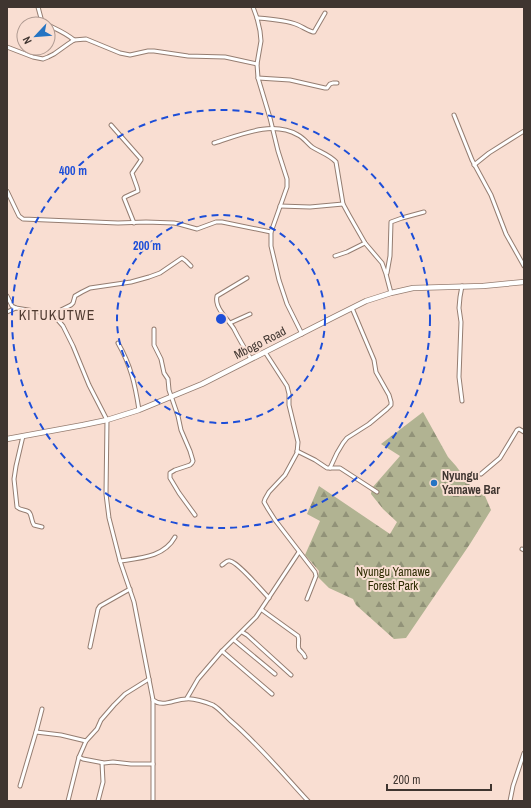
<svg xmlns="http://www.w3.org/2000/svg" width="531" height="808" font-family="'Archivo Narrow',sans-serif">
	<defs>
		<pattern id="forest-firs" width="22" height="20" patternUnits="userSpaceOnUse"><rect width="22" height="20" fill="#b1b392"/><path d="M5 1l3.5 6h-7zM16 11l3.5 6h-7z" fill="#919278"/></pattern>
	</defs>
	<rect width="100%" height="100%" fill="#f9ded2"/>
	<path fill="url(#forest-firs)" d="M 423,412 L 448,457 L 456,466 L 473,489 L 485,496 L 491,510 L 470,544 L 406,638 L 394,639 L 356,605 L 353,599 L 329,588 L 318,577 L 319,571 L 305,555 L 320,521 L 307,514 L 319,486 L 390,534 L 397,522 L 383,509 L 371,494 L 372,488 L 400,456 L 381,444 Z"/>
	<g fill="none" stroke-linecap="round" stroke-linejoin="round">
		<g stroke="#957d71" stroke-width="5">
			<g id="street">
				<path d="M 38,7 L 42,22 L 45,24"/>
				<path d="M 253,7 L 257,18 L 260,31 L 261,41 L 257,64 L 258,78 L 270,118 L 278,151 L 287,179 L 287,187 L 271,232 L 271,246 L 279,280 L 287,304 L 302,334"/>
				<path d="M 257,18 C 271,19 286,20 298,25 C 303,27 308,31 313,32 L 314,32 L 325,13"/>
				<path d="M 48,25 C 58,30 66,33 74,40"/>
				<path d="M 7,47 L 33,57 L 43,59 L 48,57 L 54,54 L 68,44 L 74,40 L 86,39 L 120,53 L 130,55 L 148,51 L 154,51 L 188,56 L 225,57 L 257,64"/>
				<path d="M 258,78 L 290,80 L 325,88 L 327,88 L 330,84 L 333,83 L 337,83"/>
				<path d="M 454,115 L 472,160 L 491,195 L 506,234 L 524,266"/>
				<path d="M 111,125 L 141,159 L 141,160 L 132,173 L 137,187 L 138,191 L 125,197 L 124,198 L 134,223"/>
				<path d="M 214,143 C 240,135 272,120 298,135 C 304,138 307,143 312,147 C 320,152 330,155 336,162 L 343,204 L 349,215 L 365,243 L 382,263 L 386,274 L 391,293"/>
				<path d="M 474,165 L 489,153 L 524,131"/>
				<path d="M 7,191 L 19,216 L 23,219 L 118,223 L 146,222 L 174,223 L 179,224 L 197,229 L 216,222 L 222,222 L 271,232"/>
				<path d="M 280,206 L 310,207 L 343,204"/>
				<path d="M 335,256 L 347,252 L 365,243"/>
				<path d="M 387,273 L 390,256 L 391,222 L 402,218 L 424,212"/>
				<path d="M 247,278 L 217,296 C 214,308 228,319 234,329 C 239,339 245,349 251,359"/>
				<path d="M 7,296 L 12,306 L 16,308 L 46,313 L 57,319 L 63,326 L 73,346 L 89,385 L 107,420 L 106,494 L 109,518 L 120,561 L 134,602 L 153,700 C 163,708 175,699 186,699 C 193,698 206,702 213,705 C 220,709 225,716 231,721 C 259,745 283,774 308,801"/>
				<path d="M 7,312 L 16,308"/>
				<path d="M 53,317 L 61,310 L 71,305 L 73,303 L 75,296 L 82,292 L 90,288 L 131,282 L 149,277 L 160,273 L 182,258 L 186,261 L 191,266"/>
				<path d="M 230,323 L 250,314"/>
				<path d="M 154,329 L 154,345 L 161,359 L 164,373 L 168,379 L 169,390 L 178,416 L 181,430 L 190,451 L 193,461 L 192,463 L 190,465 L 175,470 L 170,473 L 170,478 L 179,493 L 195,515"/>
				<path d="M 118,343 C 131,366 135,384 139,410"/>
				<path d="M 265,352 L 287,386 L 289,394 L 289,405 L 298,442 L 297,453 L 285,475 L 269,492 L 265,499 L 264,502 L 268,509 L 275,520 L 315,572 L 316,576 L 307,599"/>
				<path d="M 462,401 L 459,377 L 461,322 L 459,308 L 460,297 L 462,286"/>
				<path d="M 23,436 L 16,466 L 14,479 L 17,507 C 21,511 25,509 29,512 C 32,515 31,521 34,525 L 42,527"/>
				<path d="M 297,451 L 315,460 L 327,468 L 340,468 L 377,492"/>
				<path d="M 330,468 L 337,453 L 343,443 L 347,438 L 369,424 L 387,409 L 391,405 L 391,402 L 389,395 L 376,372 L 374,360 L 352,308"/>
				<path d="M 481,474 L 500,458 L 517,430 L 519,429 L 524,432"/>
				<path d="M 522,549 L 524,550"/>
				<path d="M 120,561 C 141,558 164,557 175,537"/>
				<path d="M 222,565 C 225,563 227,560 230,561 C 238,562 262,591 269,598"/>
				<path d="M 262,610 L 298,636 C 300,641 297,645 299,649 C 301,652 304,653 305,657"/>
				<path d="M 242,632 L 247,635 L 291,675"/>
				<path d="M 234,640 L 275,674"/>
				<path d="M 90,647 L 98,609 L 100,606 L 130,589"/>
				<path d="M 222,651 L 272,694"/>
				<path d="M 187,698 L 198,679 L 222,651 L 256,617 L 299,552"/>
				<path d="M 36,732 L 61,735 L 86,741"/>
				<path d="M 79,757 L 83,759 L 104,763 L 113,762 L 131,764 L 153,764"/>
				<path d="M 20,786 L 36,732 L 42,709"/>
				<path d="M 68,801 L 79,757 L 86,741 L 97,729 L 101,720 L 114,705 L 125,694 L 149,679"/>
				<path d="M 98,801 L 103,782 L 102,763"/>
				<path d="M 153,801 L 153,700"/>
				<path d="M 510,801 L 513,786 L 524,753"/>
			</g>
		</g>
		<g stroke="#957d71" stroke-width="6">
			<path id="secondary" d="M 7,439 L 83,425 L 107,420 L 139,410 L 202,384 L 334,317 L 366,301 L 391,293 L 413,288 L 483,286 L 524,282"/>
		</g>
		<use href="#street" stroke="#fff" stroke-width="3"/>
		<use href="#secondary" stroke="#fff" stroke-width="4.5"/>
	</g>
	<g fill="none" stroke="#1d4ed8" stroke-width="2" stroke-dasharray="7 5">
		<circle cx="221" cy="319" r="104"/>
		<circle cx="221" cy="319" r="209"/>
	</g>
	<circle fill="#2574c3" stroke="#f9ded2" stroke-width="1.5" cx="434" cy="483" r="4"/>
	<g text-anchor="middle" dominant-baseline="central" stroke-width="4" stroke-linejoin="round" paint-order="stroke">
		<g font-size="12" fill="#3f3530" stroke="#f9ded2">
			<text transform="translate(260 343) rotate(-27)">Mbogo Road</text>
		</g>
		<g font-size="12" font-weight="bold" fill="#3f3530" stroke="#f9ded2" text-anchor="start">
			<text x="442" y="476">Nyungu<tspan x="442" dy="14">Yamawe Bar</tspan></text>
		</g>
		<g font-size="12" fill="#2d2c02" stroke="#f9ded2">
			<text x="393" y="572">Nyungu Yamawe<tspan x="393" dy="14">Forest Park</tspan></text>
		</g>
		<g font-size="14" letter-spacing="1" fill="#503b31" stroke="#f9ded2">
			<text x="57" y="315">KITUKUTWE</text>
		</g>
	</g>
	<circle cx="221" cy="319" r="6" fill="#1d4ed8" stroke="#f9ded2" stroke-width="2"/>
	<g font-size="12" text-anchor="middle" font-weight="bold" fill="#1d4ed8" stroke="#f9ded2" stroke-width="4" stroke-linejoin="round" paint-order="stroke">
		<text x="73" y="175">400 m</text>
		<text x="147" y="250">200 m</text>
	</g>
	<rect width="531" height="808" fill="none" stroke="#3f3530" stroke-width="16"/>
	<g transform="translate(36 36) rotate(244)"><circle r="19" fill="#f9ded2" stroke="#af9a91"/>
	<path d="M0-3L7 15L0 10L-7 15Z" fill="#2574c3"/>
	<text y="-6" font-size="11" font-weight="bold" text-anchor="middle" fill="#3f3530">N</text>
	</g>
	<path d="M387 784v6h104v-6" fill="none" stroke="#3f3530" stroke-width="2"/>
	<text x="393" y="784" font-size="12" fill="#3f3530" stroke="#f9ded2" stroke-width="3" paint-order="stroke">200 m</text>
</svg>
